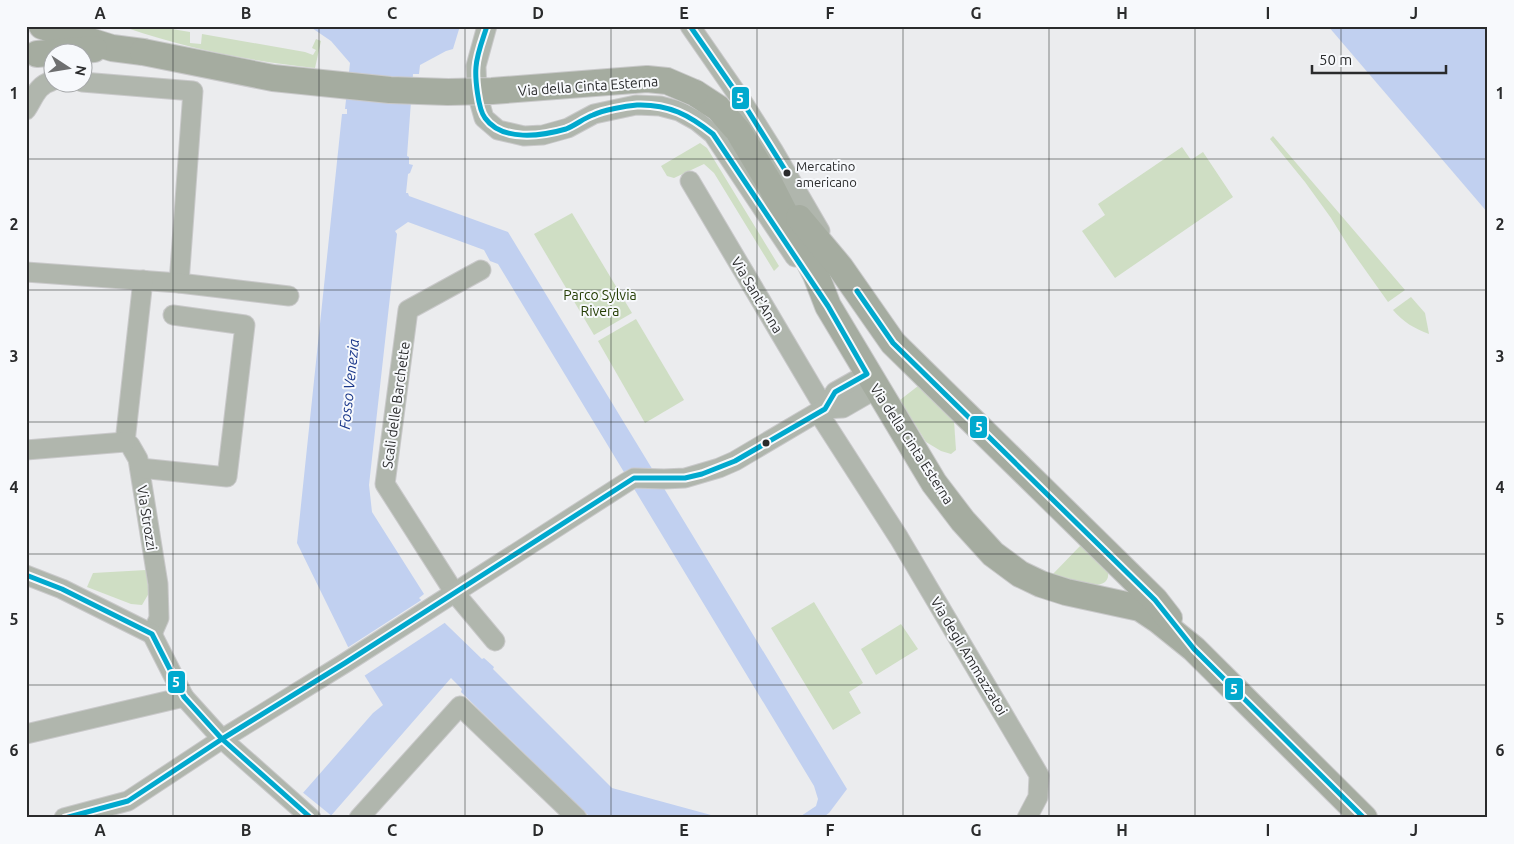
<svg xmlns="http://www.w3.org/2000/svg" width="1514" height="844" font-family="Ubuntu,sans-serif">
	<rect width="100%" height="100%" fill="#ebecee"/>
	<g fill="#cfdec4">
		<path d="M 128,26 L 154,26 L 190,32 L 190,43 L 201,44 L 202,34 L 305,52 L 313,55 L 316,50 L 312,48 L 316,39 L 321,41 L 315,68 C 251,61 188,49 127,28 Z"/>
		<path d="M 1273,136 L 1405,290 L 1388,302 L 1349,247 L 1331,218 L 1305,182 L 1270,139 Z"/>
		<path d="M 700,143 L 707,148 L 779,266 L 774,271 L 714,173 L 704,164 L 674,178 L 667,176 L 661,166 Z"/>
		<path d="M 1182,147 L 1191,160 L 1203,152 L 1233,197 L 1115,278 L 1082,231 L 1105,215 L 1098,204 Z"/>
		<path d="M 572,213 L 632,313 L 594,335 L 534,234 Z"/>
		<path d="M 1411,297 L 1425,313 L 1429,334 C 1415,329 1403,322 1393,310 Z"/>
		<path d="M 636,319 L 684,400 L 645,423 L 598,341 Z"/>
		<path d="M 918,386 L 921,387 L 954,421 L 956,450 L 951,454 L 941,451 L 926,442 L 900,400 Z"/>
		<path d="M 1081,545 L 1108,571 C 1112,598 1064,578 1052,575 Z"/>
		<path d="M 146,570 L 149,593 L 142,605 L 131,604 L 87,587 L 93,573 Z"/>
		<path d="M 814,602 L 863,683 L 849,692 L 861,713 L 833,730 L 771,628 Z"/>
		<path d="M 901,624 L 918,649 L 876,675 L 861,649 Z"/>
	</g>
	<g fill="#c1d0f0">
		<path d="M 309,26 L 460,26 L 453,49 L 446,51 L 420,65 L 419,74 L 413,74 L 407,156 L 409,157 L 409,164 L 413,165 L 410,173 L 408,174 L 406,193 L 408,193 L 409,196 L 508,232 L 847,789 L 829,813 L 822,818 L 798,818 L 816,806 L 818,799 L 814,786 L 498,264 L 490,261 L 484,250 L 408,222 L 395,231 L 397,234 L 369,485 L 372,512 L 424,594 L 419,598 L 482,659 L 484,658 L 494,667 L 493,669 L 612,788 L 722,818 L 591,818 L 461,692 L 462,689 L 451,678 L 329,818 L 281,818 L 373,713 L 383,705 L 353,657 L 297,543 L 342,114 L 347,114 L 347,109 L 345,109 L 350,63 L 331,41 Z"/>
		<path d="M 1328,26 L 1488,26 L 1488,213 Z"/>
	</g>
	<g fill="#ebecee">
		<path d="M 423,599 L 446,622 L 364,676 L 347,648 Z"/>
		<path d="M 301,791 L 333,817 L 287,818 L 282,813 Z"/>
	</g>
	<g fill="none" stroke-linecap="round" stroke-linejoin="round">
		<g stroke="#c9c9ca" stroke-width="21">
			<g id="street">
				<path d="M 487,26 L 476,66 L 477,93 L 484,118 L 498,130 L 524,136 L 543,135 L 568,128 L 594,114 L 636,105 L 660,106 L 679,111 L 697,121 L 713,134 L 795,257"/>
				<path d="M 690,26 L 742,101 L 773,150 L 820,231"/>
				<path d="M 82,82 L 193,91 L 179,283"/>
				<path d="M 26,110 C 34,98 37,85 52,81"/>
				<path d="M 690,181 L 825,409"/>
				<path d="M 481,270 L 408,310 L 385,484 L 454,592 L 495,641"/>
				<path d="M 26,272 L 179,283 L 289,296"/>
				<path d="M 825,409 L 835,392 L 867,374"/>
				<path d="M 818,412 L 899,538 L 1039,775 L 1038,797 L 1027,818"/>
				<path d="M 125,442 L 130,445 L 138,459 L 158,584 L 159,618 L 152,634"/>
				<path d="M 125,442 L 143,280"/>
				<path d="M 26,450 L 125,442"/>
				<path d="M 140,468 L 227,477 L 245,325 L 173,315"/>
				<path d="M 26,575 L 62,589 L 152,634"/>
				<path d="M 152,634 L 184,697 L 222,739 L 311,818"/>
				<path d="M 26,734 L 184,697"/>
				<path d="M 64,818 L 128,801 L 222,739 L 345,663 L 627,482 L 634,478 L 664,479 L 685,478 L 719,468 L 735,461 L 823,409 L 843,408 L 876,389"/>
				<path d="M 359,818 L 460,706 L 577,818"/>
			</g>
		</g>
		<g stroke="#c9c9ca" stroke-width="28">
			<g id="secondary">
				<path d="M 42,26 L 112,48 L 143,52"/>
				<path d="M 37,54 L 94,49"/>
				<path d="M 695,93 L 718,108 L 738,131 L 770,184 L 816,275 L 828,306 L 934,483 L 963,521 L 993,554 L 1020,574 L 1041,584 L 1066,592 L 1140,608 L 1158,620 L 1194,649 L 1364,818"/>
				<path d="M 799,218 L 840,267 L 893,343 L 1155,600 L 1169,618"/>
			</g>
		</g>
		<use href="#street" stroke="#b0b6ad" stroke-width="19"/>
		<use href="#secondary" stroke="#a5aca0" stroke-width="26"/>
		<g stroke="#c9c9ca" stroke-width="28" stroke-linecap="butt">
			<path id="secondary-bridge" d="M 143,52 L 273,78 L 390,90 L 448,92 L 492,91 L 647,79 L 667,81 L 695,93"/>
		</g>
		<use href="#secondary-bridge" stroke="#a5aca0" stroke-width="26"/>
		<g stroke="#f7f9fc" stroke-width="9">
			<g id="bus-1">
				<path d="M 690,26 L 742,101 L 787,173"/>
				<path d="M 857,291 L 893,343 L 1155,600 L 1194,649 L 1364,818"/>
				<path d="M 26,575 L 62,589 L 152,634 L 184,697 L 222,739 L 311,818"/>
				<path d="M 65,818 L 128,801 L 222,739 L 345,663 L 634,478 L 685,478 L 702,474 L 735,461 L 825,409 L 835,392 L 867,374 L 828,306 L 713,134 C 689,115 669,104 637,105 C 626,106 603,110 593,115 C 584,118 576,125 566,129 C 542,136 502,142 485,118 C 478,109 475,78 476,67 C 477,53 483,39 487,26"/>
			</g>
		</g>
		<use href="#bus-1" stroke="#00a9ce" stroke-width="5"/>
	</g>
	<path fill="none" stroke="#2a2b2c" stroke-width="1" stroke-opacity="0.55" d="M 173,26 L 173,818M 319,26 L 319,818M 465,26 L 465,818M 611,26 L 611,818M 757,26 L 757,818M 903,26 L 903,818M 1049,26 L 1049,818M 1195,26 L 1195,818M 1341,26 L 1341,818M 26,159 L 1488,159M 26,290 L 1488,290M 26,422 L 1488,422M 26,554 L 1488,554M 26,685 L 1488,685"/>
	<g fill="#2a2b2c" stroke="#f7f9fc" stroke-width="2">
		<circle cx="787" cy="173" r="4.5"/>
		<circle cx="766" cy="443" r="4.5"/>
	</g>
	<g text-anchor="middle" dominant-baseline="central" stroke-width="4" stroke-linejoin="round" paint-order="stroke">
		<g font-size="13" fill="#2a2b2c" stroke="#f7f9fc" text-anchor="start">
			<text x="796" y="166">Mercatino<tspan x="796" dy="16">americano</tspan></text>
		</g>
		<g font-size="14" fill="#2a2b2c" stroke="#f7f9fc">
			<text transform="translate(588 86) rotate(-4)">Via della Cinta Esterna</text>
			<text transform="translate(757 295) rotate(59)">Via Sant'Anna</text>
			<text transform="translate(396 405) rotate(-82)">Scali delle Barchette</text>
			<text transform="translate(912 444) rotate(57)">Via della Cinta Esterna</text>
			<text transform="translate(147 518) rotate(81)">Via Strozzi</text>
			<text transform="translate(969 656) rotate(59)">Via degli Ammazzatoi</text>
		</g>
		<g font-size="14" fill="#253e04" stroke="#f7f9fc">
			<text x="600" y="295">Parco Sylvia<tspan x="600" dy="16">Rivera</tspan></text>
		</g>
		<g font-size="15" font-style="italic" fill="#1b388b" stroke="#f7f9fc">
			<text transform="translate(349 384) rotate(-84)">Fosso Venezia</text>
		</g>
	</g>
	<g stroke="#f7f9fc" stroke-width="2">
		<rect x="731" y="86" width="19" height="24" rx="5" fill="#00a9ce"/>
		<rect x="969" y="415" width="19" height="24" rx="5" fill="#00a9ce"/>
		<rect x="167" y="670" width="19" height="24" rx="5" fill="#00a9ce"/>
		<rect x="1224" y="677" width="20" height="24" rx="5" fill="#00a9ce"/>
	</g>
	<g font-size="14" text-anchor="middle" font-weight="bold" fill="#fff">
		<text x="740" y="103">5</text>
		<text x="979" y="432">5</text>
		<text x="176" y="687">5</text>
		<text x="1234" y="694">5</text>
	</g>
	<rect width="1514" height="844" fill="none" stroke="#f7f9fc" stroke-width="55"/>
	<g transform="translate(68 68) rotate(102)"><circle r="24" fill="#f7f9fc" stroke="#a5a7a9"/>
	<path d="M0-4L9 19L0 12L-9 19Z" fill="#6e6f70"/>
	<text y="-8" font-size="14" font-weight="bold" text-anchor="middle" fill="#2a2b2c">N</text>
	</g>
	<path d="M1312 65v8h134v-8" fill="none" stroke="#2a2b2c" stroke-width="2.5"/>
	<text x="1319" y="65" font-size="15" fill="#2a2b2c" stroke="#f7f9fc" stroke-width="4" paint-order="stroke">50 m</text>
	<rect x="28" y="28" width="1458" height="788" fill="none" stroke="#2a2b2c" stroke-width="2"/>
	<g font-size="16" text-anchor="middle" font-weight="bold" fill="#2a2b2c">
		<text x="100" y="19">A</text>
		<text x="246" y="19">B</text>
		<text x="392" y="19">C</text>
		<text x="538" y="19">D</text>
		<text x="684" y="19">E</text>
		<text x="830" y="19">F</text>
		<text x="976" y="19">G</text>
		<text x="1122" y="19">H</text>
		<text x="1268" y="19">I</text>
		<text x="1414" y="19">J</text>
		<text x="14" y="99">1</text>
		<text x="1500" y="99">1</text>
		<text x="14" y="230">2</text>
		<text x="1500" y="230">2</text>
		<text x="14" y="362">3</text>
		<text x="1500" y="362">3</text>
		<text x="14" y="493">4</text>
		<text x="1500" y="493">4</text>
		<text x="14" y="625">5</text>
		<text x="1500" y="625">5</text>
		<text x="14" y="756">6</text>
		<text x="1500" y="756">6</text>
		<text x="100" y="836">A</text>
		<text x="246" y="836">B</text>
		<text x="392" y="836">C</text>
		<text x="538" y="836">D</text>
		<text x="684" y="836">E</text>
		<text x="830" y="836">F</text>
		<text x="976" y="836">G</text>
		<text x="1122" y="836">H</text>
		<text x="1268" y="836">I</text>
		<text x="1414" y="836">J</text>
	</g>
</svg>
